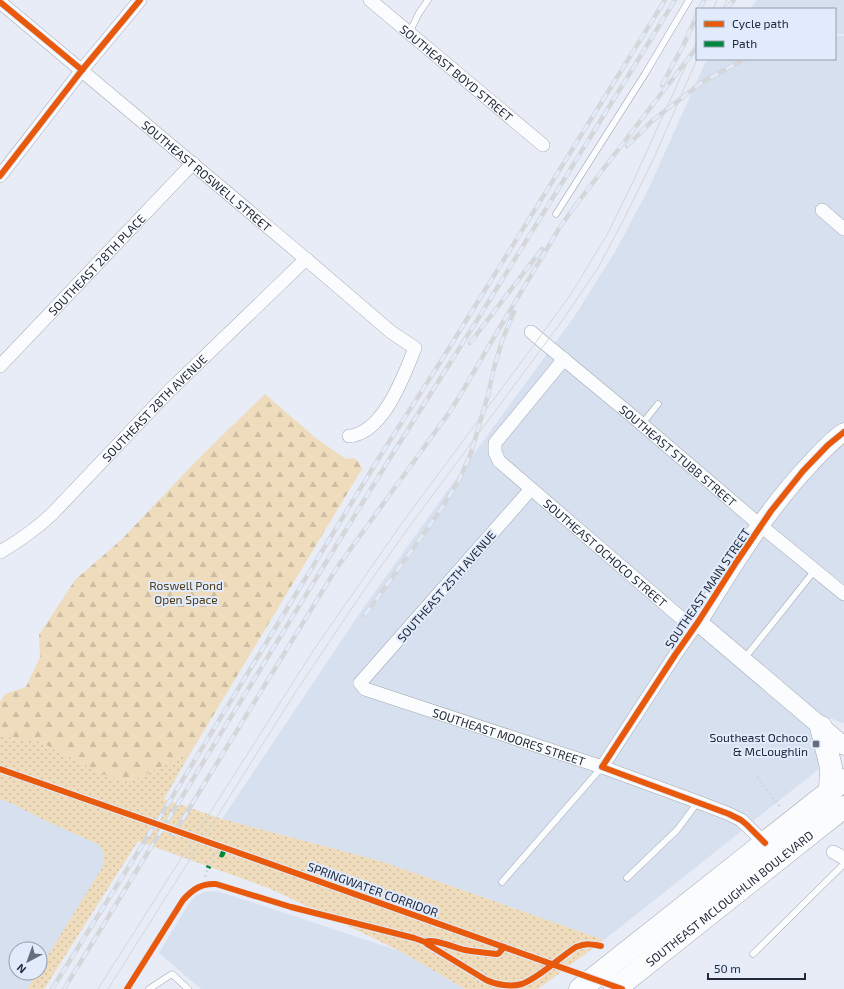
<svg xmlns="http://www.w3.org/2000/svg" width="844" height="989" font-family="'Exo 2',sans-serif">
	<defs>
		<pattern id="green-dots" width="8" height="8" patternUnits="userSpaceOnUse"><rect width="8" height="8" fill="#efdcbc"/><path d="M2 2h.1M6 6h.1" fill="none" stroke="#cdbda2" stroke-width="1.8" stroke-linecap="round"/></pattern>
		<pattern id="forest-firs" width="22" height="20" patternUnits="userSpaceOnUse"><rect width="22" height="20" fill="#efdcbc"/><path d="M5 1l3.5 6h-7zM16 11l3.5 6h-7z" fill="#cdbda2"/></pattern>
	</defs>
	<rect width="100%" height="100%" fill="#e7ecf6"/>
	<g fill="#d7e0ef" fill-rule="evenodd">
		<path d="M 757,0 L 844,0 L 844,723 L 837,721 L 831,718 L 809,744 L 814,749 L 818,755 L 820,762 L 819,768 L 813,774 L 772,806 L 729,841 L 604,940 L 380,861 L 222,819 L 364,607 L 481,444 L 574,317 L 615,252 L 649,188 L 705,63 L 709,59 L 835,59 L 835,9 L 750,9 Z"/>
		<path d="M 0,792 L 126,837 L 31,989 L 0,989 ZM 16,949 L 40,949 L 40,973 L 16,973 Z"/>
		<path d="M 217,891 L 267,907 L 402,952 L 465,989 L 201,989 L 159,953 L 188,905 L 195,896 L 205,892 Z"/>
	</g>
	<path fill="url(#green-dots)" d="M 0,732 L 17,741 L 38,741 L 111,778 L 134,780 L 191,752 L 164,799 L 222,819 L 380,861 L 604,940 L 538,989 L 465,989 L 402,952 L 271,889 L 138,841 L 44,989 L 27,989 L 37,973 L 40,973 L 40,968 L 102,868 C 105,857 106,853 98,844 L 44,820 L 11,803 L 0,799 Z"/>
	<path fill="url(#forest-firs)" d="M 265,394 L 317,439 L 346,459 L 353,458 L 358,461 L 362,469 L 191,752 L 134,780 L 111,778 L 38,741 L 17,741 L 0,732 L 0,702 L 5,694 L 26,687 L 40,657 L 39,635 L 75,580 L 121,540 L 201,456 Z"/>
	<g fill="none" stroke-linecap="round" stroke-linejoin="round">
		<g stroke="#a2a8b4" stroke-width="7">
			<g id="lane">
				<path d="M 409,33 L 419,13 L 428,0"/>
				<path d="M 556,214 L 645,74 L 689,0"/>
				<path d="M 642,424 L 658,404"/>
				<path d="M 744,659 L 815,570"/>
				<path d="M 627,878 L 677,830 L 698,802"/>
				<path d="M 502,882 L 602,767"/>
				<path d="M 753,954 L 844,864"/>
				<path d="M 149,989 L 172,974 L 188,989"/>
			</g>
		</g>
		<g stroke="#a2a8b4" stroke-width="14">
			<g id="street">
				<path id="s1" d="M 370,0 L 543,145"/>
				<path id="s2" d="M 0,2 L 306,259 L 391,332 L 415,348 C 404,375 387,423 358,434 C 356,435 352,436 349,436"/>
				<path d="M 0,176 L 82,70 L 140,0"/>
				<path d="M 822,210 L 844,229"/>
				<path id="s3" d="M 531,332 L 637,420 L 761,526 L 844,594"/>
				<path id="s4" d="M 564,359 L 495,443 L 495,452 L 499,461 L 680,617 L 698,622 L 675,655 L 602,767"/>
				<path id="s5" d="M 0,366 L 193,163"/>
				<path id="s6" d="M 531,489 L 360,683 L 365,689 L 602,767 L 698,802 L 729,814 L 741,820 L 765,843"/>
				<path id="s7" d="M 0,552 C 19,541 35,530 52,514 L 168,392 L 306,259"/>
				<path d="M 833,852 L 844,858"/>
			</g>
		</g>
		<g stroke="#a2a8b4" stroke-width="19">
			<path id="secondary" d="M 844,432 C 831,441 821,452 811,463 C 766,510 732,567 698,622 L 844,746"/>
		</g>
		<g stroke="#a2a8b4" stroke-width="23">
			<g id="highway">
				<path d="M 821,727 L 831,767 L 830,791"/>
				<path d="M 580,989 L 844,780"/>
				<path id="s8" d="M 615,989 L 844,807"/>
			</g>
		</g>
		<g stroke="#d3d6d9" stroke-width="2.5" stroke-dasharray="2 3" stroke-linecap="butt">
			<path d="M 757,777 L 781,808"/>
			<path d="M 216,852 L 220,854"/>
			<path d="M 209,866 L 214,853"/>
			<path d="M 205,877 L 208,868"/>
		</g>
		<use href="#lane" stroke="#fbfcfe" stroke-width="6"/>
		<use href="#street" stroke="#fbfcfe" stroke-width="13"/>
		<use href="#secondary" stroke="#fbfcfe" stroke-width="18"/>
		<use href="#highway" stroke="#fbfcfe" stroke-width="22"/>
		<g stroke="#d4d6d9" stroke-width="1">
			<path d="M 713,9 L 717,0"/>
			<path d="M 722,9 L 727,0"/>
			<path d="M 98,989 L 313,651 L 402,523 L 531,349 L 571,294 L 608,233 L 631,186 L 697,41"/>
			<path d="M 108,989 L 295,693 L 362,593 L 409,527 L 562,321 L 598,268 L 624,219 L 654,158 L 697,59"/>
		</g>
		<g stroke="#d4d6d9" stroke-width="4.5">
			<g id="rail">
				<path d="M 700,9 L 704,0"/>
				<path d="M 726,9 L 734,0"/>
				<path d="M 835,35 L 844,35"/>
				<path d="M 662,85 L 684,44 L 697,15"/>
				<path d="M 627,146 L 652,121 L 701,83 L 728,68 L 745,59"/>
				<path d="M 575,206 L 697,47"/>
				<path d="M 470,343 L 542,249"/>
				<path d="M 365,615 L 438,514 L 459,480 L 471,453 L 488,395 L 494,368 L 502,341 L 514,312"/>
				<path d="M 173,835 L 336,569 L 451,410 L 465,387 L 490,344 L 560,227 L 578,202"/>
				<path d="M 52,989 L 160,817 L 382,453 L 441,361 L 665,0"/>
				<path d="M 64,989 L 390,458 L 476,322 L 675,0"/>
			</g>
		</g>
		<use href="#rail" stroke="#e1ebfc" stroke-width="3" stroke-dasharray="9" stroke-linecap="butt"/>
		<g stroke="#00873e" stroke-width="5" stroke-dasharray="10 5" stroke-linecap="butt">
			<path d="M 220,854 L 222,855 L 225,848"/>
			<path d="M 208,868 L 209,866"/>
		</g>
		<g stroke="#e1ebfc" stroke-width="8">
			<g id="cycleway">
				<path d="M 0,2 L 82,70"/>
				<path d="M 0,176 L 82,70 L 140,0"/>
				<path d="M 0,769 L 225,848 L 622,989"/>
				<path d="M 765,843 L 746,824 L 741,820 L 729,814 L 602,767 L 675,655 L 698,622 L 737,561 L 771,511 L 803,471 L 828,445 L 844,432"/>
				<path d="M 504,947 L 499,953 L 497,954 C 487,953 476,952 465,950 C 455,948 434,938 425,942 L 427,944 L 486,980 C 496,985 511,987 522,984 C 539,978 560,957 576,947 C 586,943 590,944 601,946"/>
				<path d="M 127,989 L 183,900 C 193,889 202,883 216,884 L 291,907 L 414,938 L 425,942"/>
			</g>
		</g>
		<use href="#cycleway" stroke="#e8590c" stroke-width="6"/>
	</g>
	<rect fill="#666e7c" stroke="#e1ebfc" stroke-width="1.5" x="812" y="740" width="8" height="8" rx="2"/>
	<g text-anchor="middle" dominant-baseline="central" stroke-width="4" stroke-linejoin="round" paint-order="stroke">
		<g font-size="12" fill="#212a3a" stroke="#e1ebfc">
			<text stroke="none"><textPath href="#s1" startOffset="113">SOUTHEAST BOYD STREET</textPath></text>
			<text stroke="none"><textPath href="#s2" startOffset="270">SOUTHEAST ROSWELL STREET</textPath></text>
			<text stroke="none"><textPath href="#s5" startOffset="140">SOUTHEAST 28TH PLACE</textPath></text>
			<text stroke="none"><textPath href="#s7" startOffset="212">SOUTHEAST 28TH AVENUE</textPath></text>
			<text stroke="none"><textPath href="#s3" startOffset="192">SOUTHEAST STUBB STREET</textPath></text>
			<text stroke="none"><textPath href="#s4" startOffset="268">SOUTHEAST OCHOCO STREET</textPath></text>
			<text transform="translate(446 586) rotate(-49)">SOUTHEAST 25TH AVENUE</text>
			<text transform="translate(707 588) rotate(-56)">SOUTHEAST MAIN STREET</text>
			<text stroke="none"><textPath href="#s6" startOffset="418">SOUTHEAST MOORES STREET</textPath></text>
			<text transform="translate(373 889) rotate(20)">SPRINGWATER CORRIDOR</text>
			<text stroke="none"><textPath href="#s8" startOffset="146">SOUTHEAST MCLOUGHLIN BOULEVARD</textPath></text>
		</g>
		<g font-size="12" fill="#503d19" stroke="#e1ebfc">
			<text x="186" y="585">Roswell Pond<tspan x="186" dy="14">Open Space</tspan></text>
		</g>
		<g font-size="12" fill="#212a3a" stroke="#e1ebfc" text-anchor="end">
			<text x="808" y="737">Southeast Ochoco<tspan x="808" dy="14">&amp; McLoughlin</tspan></text>
		</g>
	</g>
	<rect x="696" y="8" width="140" height="52" fill="#e1ebfc" stroke="#949eae"/>
	<rect x="704" y="21" width="20" height="6" fill="#e8590c" stroke="#949eae"/>
	<text x="732" y="28" font-size="12" fill="#212a3a">Cycle path</text>
	<rect x="704" y="41" width="20" height="6" fill="#00873e" stroke="#949eae"/>
	<text x="732" y="48" font-size="12" fill="#212a3a">Path</text>
	<g transform="translate(28 961) rotate(221)"><circle r="19" fill="#e1ebfc" stroke="#949eae"/>
	<path d="M0-3L7 15L0 10L-7 15Z" fill="#666e7c"/>
	<text y="-6" font-size="11" font-weight="bold" text-anchor="middle" fill="#212a3a">N</text>
	</g>
	<path d="M708 973v6h97v-6" fill="none" stroke="#212a3a" stroke-width="2"/>
	<text x="714" y="973" font-size="12" fill="#212a3a" stroke="#e1ebfc" stroke-width="3" paint-order="stroke">50 m</text>
</svg>
